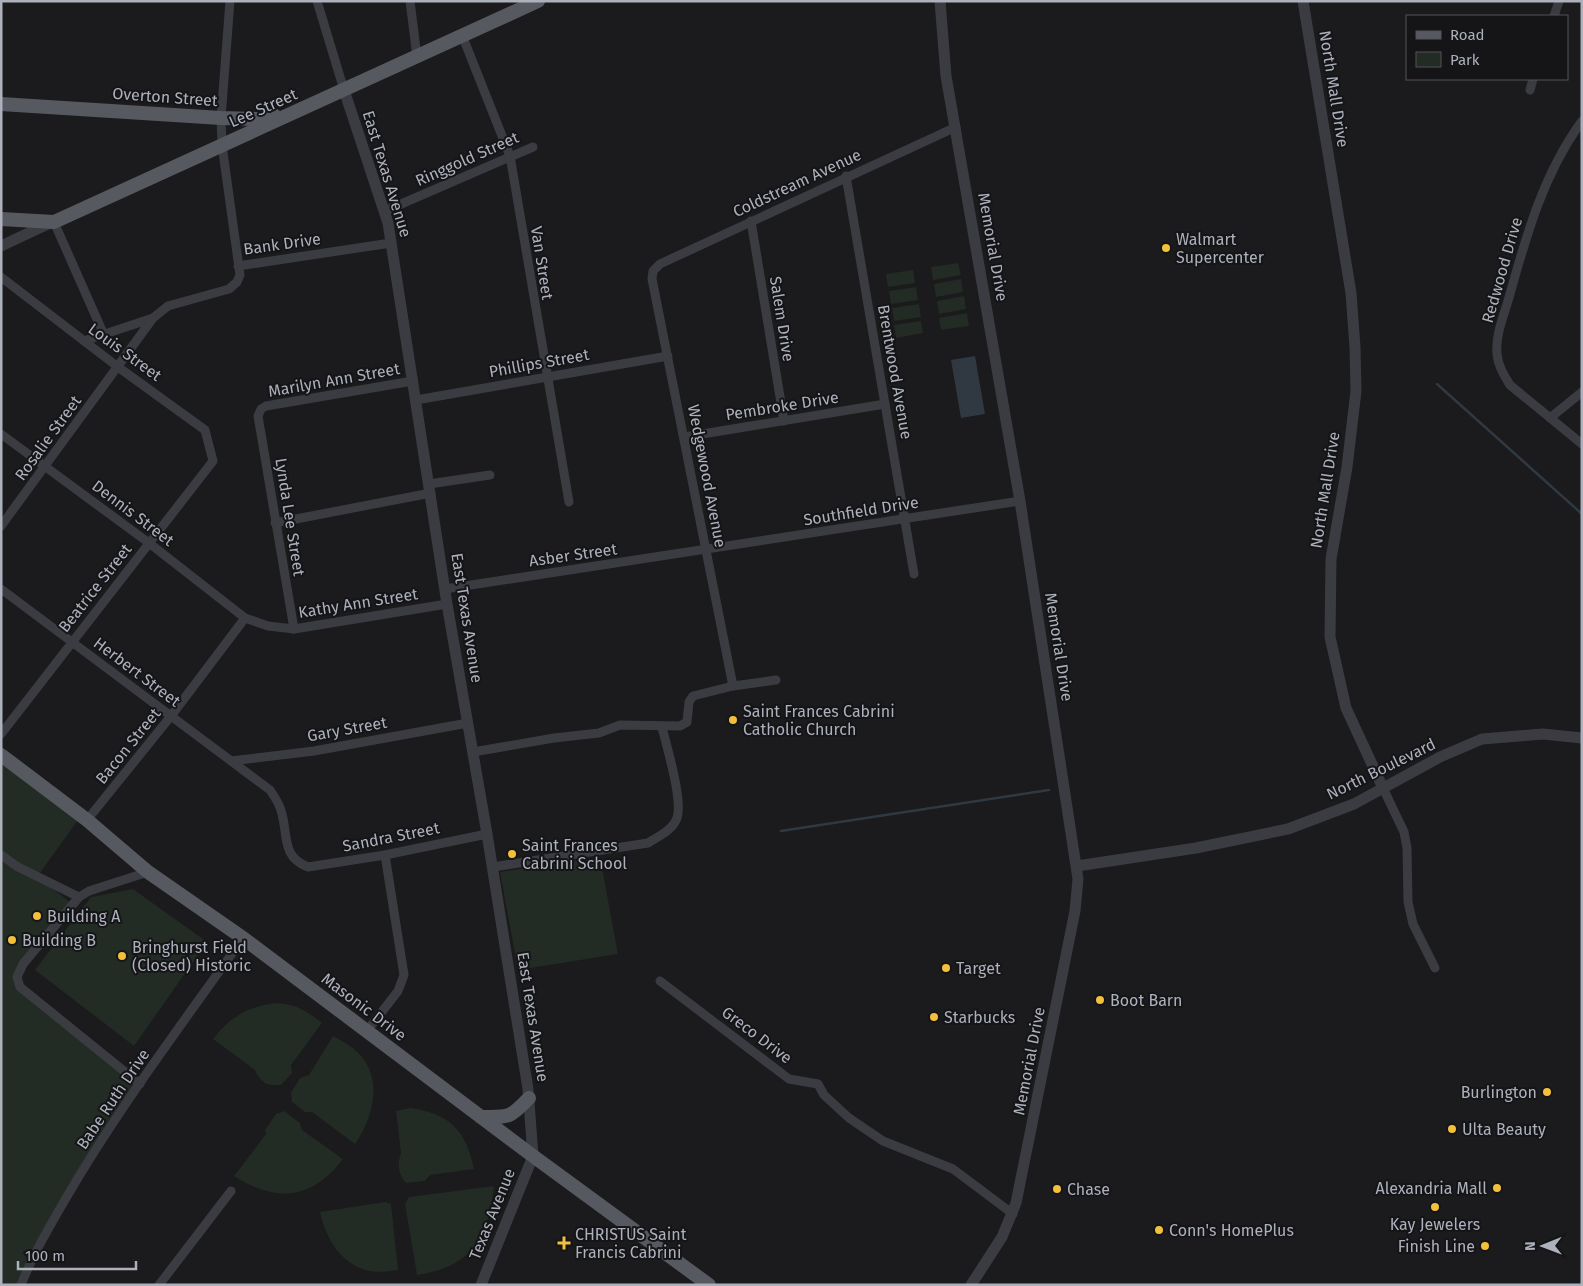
<svg xmlns="http://www.w3.org/2000/svg" width="1583" height="1286" font-family="'Fira Sans',sans-serif">
	<rect width="100%" height="100%" fill="#1b1a1d"/>
	<g fill="#222b24">
		<path d="M 958,263 L 961,275 L 933,280 L 931,267 Z"/>
		<path d="M 913,270 L 915,283 L 888,287 L 886,274 Z"/>
		<path d="M 961,279 L 963,292 L 936,297 L 934,284 Z"/>
		<path d="M 916,287 L 918,300 L 891,304 L 889,291 Z"/>
		<path d="M 964,296 L 966,309 L 939,314 L 937,301 Z"/>
		<path d="M 919,304 L 921,317 L 894,321 L 892,308 Z"/>
		<path d="M 967,313 L 969,326 L 941,330 L 939,318 Z"/>
		<path d="M 921,321 L 923,333 L 896,338 L 894,325 Z"/>
		<path d="M 1,758 L 81,816 L 37,877 L 70,902 L 22,964 L 17,982 L 140,1084 L 119,1113 L 20,1285 L 1,1285 Z"/>
		<path d="M 600,857 L 618,954 L 518,970 L 500,872 Z"/>
		<path d="M 133,889 L 207,942 L 134,1046 L 35,970 L 91,897 Z"/>
		<path d="M 277,1003 C 296,1004 307,1011 322,1023 L 291,1065 L 292,1073 L 281,1085 C 268,1086 260,1083 255,1070 L 213,1039 C 230,1017 248,1006 277,1003 Z"/>
		<path d="M 333,1036 C 343,1041 355,1048 362,1057 C 383,1083 372,1120 355,1144 L 312,1112 L 305,1112 L 292,1102 L 291,1093 L 300,1078 L 309,1075 Z"/>
		<path d="M 411,1108 C 450,1114 466,1130 474,1169 L 430,1175 L 425,1181 L 406,1183 C 398,1174 397,1164 401,1153 L 396,1111 Z"/>
		<path d="M 284,1111 L 300,1123 L 302,1130 L 343,1159 C 312,1200 276,1203 234,1176 L 266,1134 L 265,1130 L 276,1114 Z"/>
		<path d="M 494,1186 C 488,1238 472,1267 417,1275 L 405,1204 L 409,1197 Z"/>
		<path d="M 385,1202 L 391,1204 L 398,1270 C 389,1271 378,1273 370,1271 C 341,1265 326,1239 320,1212 Z"/>
	</g>
	<path fill="#303941" d="M 975,356 L 985,414 L 961,418 L 951,360 Z"/>
	<g fill="none" stroke-linecap="round" stroke-linejoin="round">
		<g stroke="#303941" stroke-width="2.5">
			<path d="M 1437,384 L 1582,514"/>
			<path d="M 781,831 L 1049,790"/>
		</g>
		<g stroke="#3b3c42" stroke-width="9">
			<path d="M 317,1 L 344,90"/>
			<path d="M 410,1 L 417,57"/>
			<path d="M 1554,16 L 1559,1"/>
			<path d="M 462,35 L 510,156 L 569,502"/>
			<path d="M 1530,90 L 1533,79"/>
			<path d="M 1582,121 C 1544,173 1527,233 1510,294 C 1505,313 1495,334 1497,354 C 1498,366 1504,375 1510,385 L 1582,444"/>
			<path d="M 846,176 L 914,574"/>
			<path d="M 385,211 L 533,147"/>
			<path d="M 751,221 L 784,421"/>
			<path d="M 54,222 L 104,335"/>
			<path d="M 238,266 L 391,243"/>
			<path d="M 1,277 L 118,367 L 205,430 L 213,461 L 1,734"/>
			<path d="M 84,341 L 153,318 L 168,306 L 229,289 L 237,282 L 240,275 L 222,145 L 221,118 L 230,1"/>
			<path d="M 416,400 L 668,356"/>
			<path d="M 1550,418 L 1582,392"/>
			<path d="M 1,434 L 149,543 L 245,618 L 268,626 L 294,629 L 447,604"/>
			<path d="M 684,437 L 885,404"/>
			<path d="M 429,484 L 490,475"/>
			<path d="M 275,523 L 431,493"/>
			<path d="M 1,526 L 153,318"/>
			<path d="M 1,589 L 270,790 C 275,797 280,805 282,814 C 288,837 282,857 308,867 L 385,855 L 487,834"/>
			<path d="M 445,589 L 1020,501"/>
			<path d="M 294,629 L 258,416 L 261,409 L 266,406 L 413,381"/>
			<path d="M 733,686 L 652,279 L 653,271 L 660,264 L 956,127"/>
			<path d="M 473,752 L 554,738 L 599,733 L 620,725 L 680,726 L 687,722 L 689,702 L 693,696 L 733,686 L 776,680"/>
			<path d="M 231,761 L 314,751 L 468,723"/>
			<path d="M 1383,788 L 1404,832 L 1407,848 L 1408,902 L 1413,924 L 1435,968"/>
			<path d="M 87,820 L 171,716 L 245,618"/>
			<path d="M 1,855 L 18,867 L 79,897"/>
			<path d="M 493,867 L 648,843 C 657,837 673,830 677,818 C 683,800 667,748 662,727"/>
			<path d="M 660,981 L 789,1079 L 818,1084 L 824,1095 L 849,1118 L 883,1141 L 953,1169 L 1013,1214"/>
			<path d="M 367,1031 L 398,991 L 404,975 L 385,855"/>
			<path d="M 140,1084 L 20,987 L 17,977 L 23,964 L 79,897 L 89,891 L 148,872"/>
			<path d="M 21,1285 C 33,1254 50,1226 66,1198 C 119,1107 183,1023 243,938"/>
			<path d="M 159,1285 L 231,1191"/>
		</g>
		<g stroke="#3b3c42" stroke-width="11">
			<path d="M 940,1 L 946,76 L 1020,501 L 1078,879 L 1075,911 L 1016,1203 L 1002,1237 L 971,1285"/>
			<path d="M 1303,1 L 1351,293 L 1355,347 L 1356,391 L 1347,467 L 1331,559 L 1330,637 L 1346,708 L 1383,788"/>
			<path d="M 344,90 L 388,223 L 447,604 L 487,834 L 528,1089 L 533,1156 L 481,1285"/>
			<path d="M 1,246 L 52,222"/>
			<path d="M 1077,866 L 1196,848 L 1288,829 L 1354,804 L 1440,757 L 1482,739 L 1543,734 L 1582,738"/>
		</g>
		<g stroke="#575961" stroke-width="14">
			<path d="M 1,104 L 221,118 L 258,119 L 275,116"/>
			<path d="M 1,219 L 54,222 L 538,1"/>
			<path d="M 1,755 L 87,820 L 148,872 L 243,938 L 533,1156 L 709,1285"/>
			<path d="M 481,1117 C 509,1117 509,1119 529,1098"/>
		</g>
	</g>
	<g fill="#f3c03c" stroke="#151518" stroke-width="2">
		<circle cx="1166" cy="248" r="5"/>
		<circle cx="733" cy="720" r="5"/>
		<circle cx="512" cy="854" r="5"/>
		<circle cx="37" cy="916" r="5"/>
		<circle cx="12" cy="940" r="5"/>
		<circle cx="122" cy="956" r="5"/>
		<circle cx="946" cy="968" r="5"/>
		<circle cx="1100" cy="1000" r="5"/>
		<circle cx="934" cy="1017" r="5"/>
		<circle cx="1547" cy="1092" r="5"/>
		<circle cx="1452" cy="1129" r="5"/>
		<circle cx="1497" cy="1188" r="5"/>
		<circle cx="1057" cy="1189" r="5"/>
		<circle cx="1435" cy="1207" r="5"/>
		<circle cx="1159" cy="1230" r="5"/>
		<path d="M561.5 1235.5h5v5h5v5h-5v5h-5v-5h-5v-5h5z"/>
		<circle cx="1485" cy="1246" r="5"/>
	</g>
	<g text-anchor="middle" dominant-baseline="central" stroke-width="4" stroke-linejoin="round" paint-order="stroke">
		<g font-size="16" fill="#adb1bc" stroke="#151518">
			<text transform="translate(1334 89) rotate(81)">North Mall Drive</text>
			<text transform="translate(165 97) rotate(4)">Overton Street</text>
			<text transform="translate(263 108) rotate(-24)">Lee Street</text>
			<text transform="translate(467 159) rotate(-24)">Ringgold Street</text>
			<text transform="translate(387 174) rotate(73)">East Texas Avenue</text>
			<text transform="translate(797 183) rotate(-25)">Coldstream Avenue</text>
			<text transform="translate(282 244) rotate(-8)">Bank Drive</text>
			<text transform="translate(993 247) rotate(80)">Memorial Drive</text>
			<text transform="translate(542 263) rotate(81)">Van Street</text>
			<text transform="translate(1502 270) rotate(-74)">Redwood Drive</text>
			<text transform="translate(782 319) rotate(81)">Salem Drive</text>
			<text transform="translate(125 352) rotate(36)">Louis Street</text>
			<text transform="translate(539 363) rotate(-10)">Phillips Street</text>
			<text transform="translate(895 372) rotate(80)">Brentwood Avenue</text>
			<text transform="translate(334 380) rotate(-10)">Marilyn Ann Street</text>
			<text transform="translate(782 406) rotate(-9)">Pembroke Drive</text>
			<text transform="translate(48 438) rotate(-54)">Rosalie Street</text>
			<text transform="translate(707 476) rotate(79)">Wedgewood Avenue</text>
			<text transform="translate(1325 490) rotate(-81)">North Mall Drive</text>
			<text transform="translate(861 511) rotate(-9)">Southfield Drive</text>
			<text transform="translate(133 513) rotate(37)">Dennis Street</text>
			<text transform="translate(290 517) rotate(81)">Lynda Lee Street</text>
			<text transform="translate(573 555) rotate(-8)">Asber Street</text>
			<text transform="translate(95 588) rotate(-52)">Beatrice Street</text>
			<text transform="translate(358 603) rotate(-9)">Kathy Ann Street</text>
			<text transform="translate(467 618) rotate(81)">East Texas Avenue</text>
			<text transform="translate(1059 647) rotate(81)">Memorial Drive</text>
			<text transform="translate(137 672) rotate(37)">Herbert Street</text>
			<text transform="translate(347 729) rotate(-10)">Gary Street</text>
			<text transform="translate(128 746) rotate(-51)">Bacon Street</text>
			<text transform="translate(1381 769) rotate(-26)">North Boulevard</text>
			<text transform="translate(391 837) rotate(-11)">Sandra Street</text>
			<text transform="translate(364 1007) rotate(37)">Masonic Drive</text>
			<text transform="translate(533 1017) rotate(81)">East Texas Avenue</text>
			<text transform="translate(757 1035) rotate(37)">Greco Drive</text>
			<text transform="translate(1029 1061) rotate(-79)">Memorial Drive</text>
			<text transform="translate(113 1099) rotate(-56)">Babe Ruth Drive</text>
			<text transform="translate(492 1214) rotate(-68)">Texas Avenue</text>
		</g>
		<g font-size="16" fill="#adb1bc" stroke="#151518" text-anchor="start">
			<text x="1176" y="239">Walmart<tspan x="1176" dy="18">Supercenter</tspan></text>
			<text x="743" y="711">Saint Frances Cabrini<tspan x="743" dy="18">Catholic Church</tspan></text>
			<text x="522" y="845">Saint Frances<tspan x="522" dy="18">Cabrini School</tspan></text>
			<text x="47" y="916">Building A</text>
			<text x="22" y="940">Building B</text>
			<text x="132" y="947">Bringhurst Field<tspan x="132" dy="18">(Closed) Historic</tspan></text>
			<text x="956" y="968">Target</text>
			<text x="1110" y="1000">Boot Barn</text>
			<text x="944" y="1017">Starbucks</text>
			<text x="1537" y="1092" text-anchor="end">Burlington</text>
			<text x="1462" y="1129">Ulta Beauty</text>
			<text x="1487" y="1188" text-anchor="end">Alexandria Mall</text>
			<text x="1067" y="1189">Chase</text>
			<text x="1435" y="1224" text-anchor="middle">Kay Jewelers</text>
			<text x="1169" y="1230">Conn's HomePlus</text>
			<text x="575" y="1234">CHRISTUS Saint<tspan x="575" dy="18">Francis Cabrini</tspan></text>
			<text x="1475" y="1246" text-anchor="end">Finish Line</text>
		</g>
	</g>
	<rect width="1583" height="1286" fill="none" stroke="#adb1bc" stroke-width="5"/>
	<rect x="1406" y="15" width="162" height="65" fill="#151518" stroke="#52535a"/>
	<rect x="1416" y="31" width="25" height="8" fill="#575961" stroke="#52535a"/>
	<text x="1450" y="40" font-size="15" fill="#adb1bc">Road</text>
	<rect x="1416" y="52" width="25" height="15" fill="#222b24" stroke="#52535a"/>
	<text x="1450" y="65" font-size="15" fill="#adb1bc">Park</text>
	<g transform="translate(1543 1246) rotate(269)" stroke="#151518" stroke-width="4" paint-order="stroke">
	<path d="M0-4L9 19L0 12L-9 19Z" fill="#adb1bc"/>
	<text y="-8" font-size="14" font-weight="bold" text-anchor="middle" fill="#adb1bc">N</text>
	</g>
	<path d="M18 1261v8h118v-8" fill="none" stroke="#adb1bc" stroke-width="2.5"/>
	<text x="25" y="1261" font-size="15" fill="#adb1bc" stroke="#151518" stroke-width="4" paint-order="stroke">100 m</text>
</svg>
